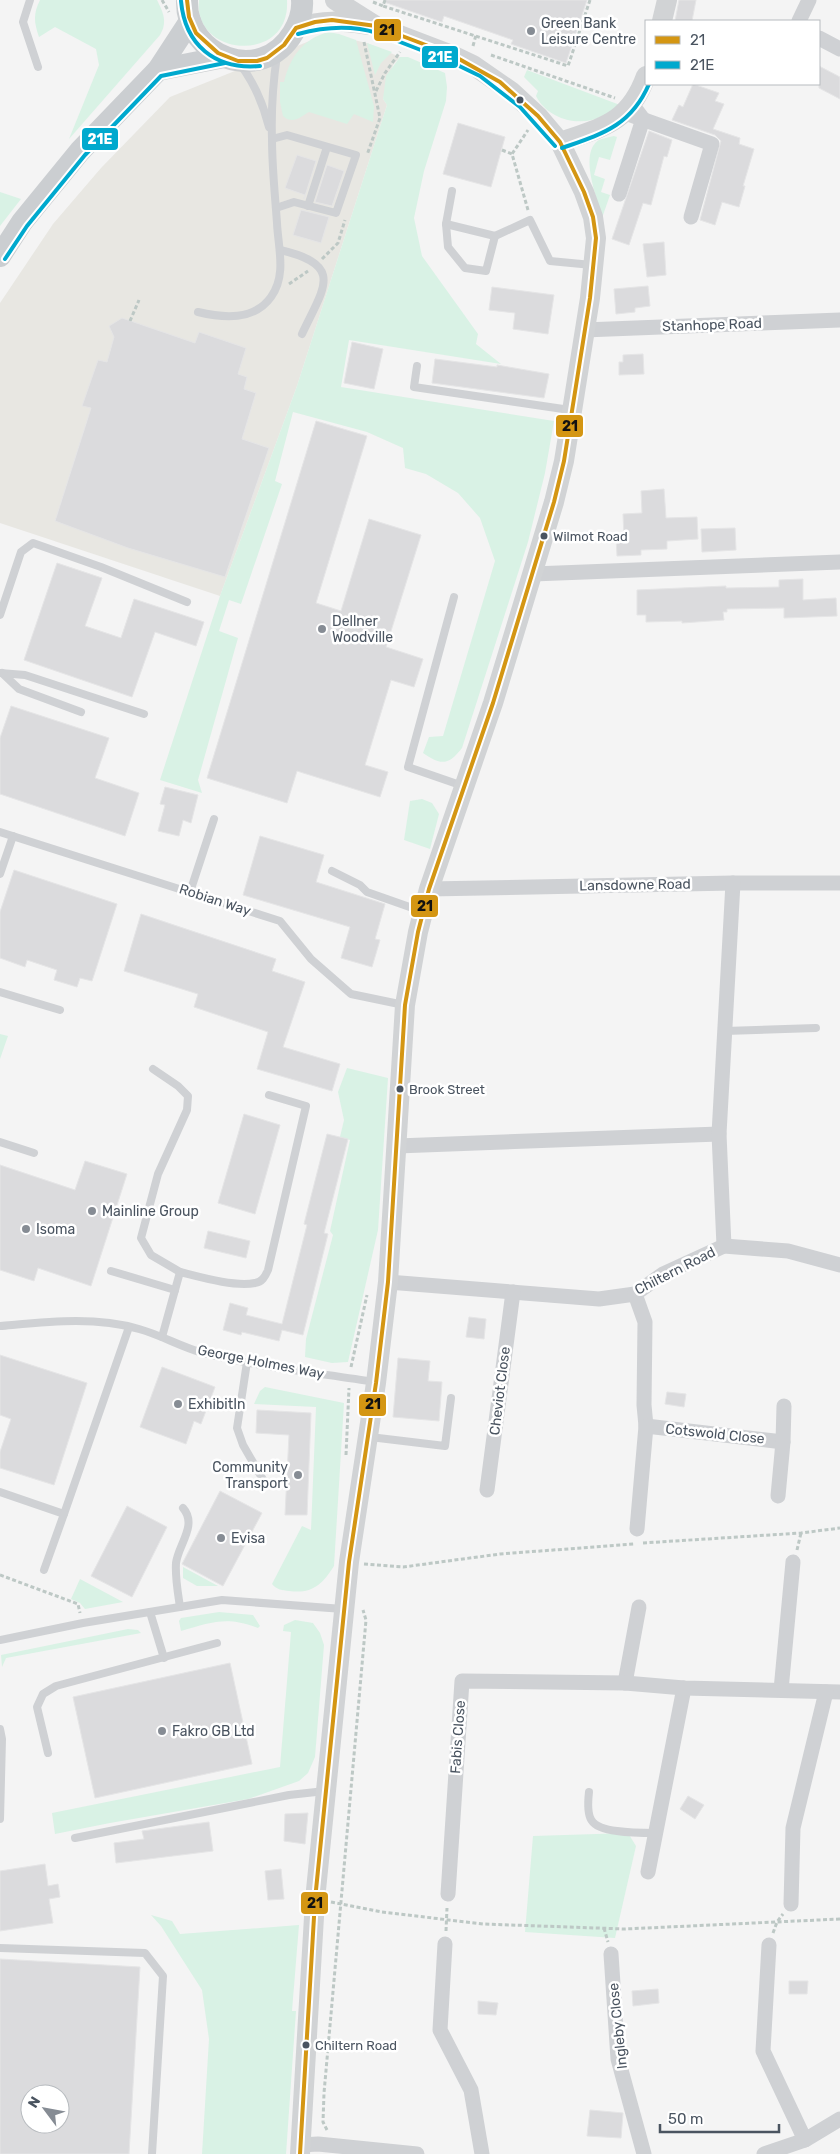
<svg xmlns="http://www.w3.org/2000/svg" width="840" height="2154" font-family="Rubik,sans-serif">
	<rect width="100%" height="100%" fill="#f4f4f4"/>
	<path fill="#e8e7e2" d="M 327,34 L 367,43 L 400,57 L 393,65 L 383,99 L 387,105 L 297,386 L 220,596 L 0,523 L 0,303 L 53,224 L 101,168 L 170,97 Z"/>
	<g fill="#d9f2e5">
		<path d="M 40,0 L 157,0 C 163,12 168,22 160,35 L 69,139 L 99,65 L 96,49 L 55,27 L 39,37 C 34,22 33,14 40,0 Z"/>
		<path d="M 199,0 L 287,0 C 291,65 192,57 199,0 Z"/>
		<path d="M 328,32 L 339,34 L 356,40 L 374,106 L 373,122 L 354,114 L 347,124 L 309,112 C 300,117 293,125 283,116 L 280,102 L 280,82 L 284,82 C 290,57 303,39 328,32 Z"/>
		<path d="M 367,43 L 392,52 L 381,63 L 375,75 Z"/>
		<path d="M 400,57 L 408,57 L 445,73 L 447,87 L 446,101 L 424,171 L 414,218 L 422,256 L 478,334 L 476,344 L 501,364 L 349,340 L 341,387 L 554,421 L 545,473 L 528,542 L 462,748 C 449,765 441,766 423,753 L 429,737 L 443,736 L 495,561 L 480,518 L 458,493 L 426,474 L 405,468 L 403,448 L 367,432 L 293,412 L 275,481 L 282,484 L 241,604 L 229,600 L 219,631 L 238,638 L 198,780 L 202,793 L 160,780 L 220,596 L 297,386 L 387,105 L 383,99 L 386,76 Z"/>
		<path d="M 527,70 L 620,105 C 611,111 603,117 592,120 C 571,125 546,116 536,96 L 538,91 L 524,77 Z"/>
		<path d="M 614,136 L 617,137 L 610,160 L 599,157 L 594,175 L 605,179 L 601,192 L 610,195 L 602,218 C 598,199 578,153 599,140 C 603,138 610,137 614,136 Z"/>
		<path d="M 0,192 L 21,199 L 0,226 Z"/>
		<path d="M 422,799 L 432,803 L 439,814 L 430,849 L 404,840 L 410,801 Z"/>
		<path d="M 0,1034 L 8,1036 L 0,1059 Z"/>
		<path d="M 347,1068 L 388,1078 L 378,1230 L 348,1362 L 332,1363 L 305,1357 L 306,1339 L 333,1235 L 330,1231 L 350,1140 L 340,1137 L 344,1120 L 338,1092 Z"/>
		<path d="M 265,1387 L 344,1403 L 334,1566 C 322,1585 312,1594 289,1591 C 282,1590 277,1590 272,1584 L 302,1526 L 311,1530 L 316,1407 L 254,1404 L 260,1391 Z"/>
		<path d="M 183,1567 L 218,1586 L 197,1586 L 183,1578 Z"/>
		<path d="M 80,1579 L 123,1602 L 85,1609 L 80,1603 L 71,1599 Z"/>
		<path d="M 219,1612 L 253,1615 L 260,1626 L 258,1628 C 227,1616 212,1622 181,1631 L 179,1621 L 181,1618 Z"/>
		<path d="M 295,1620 L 313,1623 L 320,1633 L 324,1645 L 315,1757 L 308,1773 L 299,1781 L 248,1799 L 110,1823 L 55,1834 L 52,1813 L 280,1767 L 291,1632 L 283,1631 L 284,1625 Z"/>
		<path d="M 128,1629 L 138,1630 L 141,1633 L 6,1658 L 2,1667 L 1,1655 Z"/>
		<path d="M 628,1833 L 636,1846 L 615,1938 L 525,1932 L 533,1836 Z"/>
		<path d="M 151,1915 L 172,1921 L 180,1934 L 299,1925 L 292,2011 L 296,2011 L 286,2154 L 202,2154 L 209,2039 L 202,1990 L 161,1926 Z"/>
	</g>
	<g fill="#dbdbdd" stroke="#e5e5e6" fill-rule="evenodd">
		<path d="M 385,0 L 587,0 L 566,63 L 511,44 L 513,40 L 444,16 L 442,22 L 384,2 Z"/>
		<path d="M 679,0 L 696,0 L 692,21 L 675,21 Z"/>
		<path d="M 819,66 L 840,77 L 840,99 L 819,88 Z"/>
		<path d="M 693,84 L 719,93 L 715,101 L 724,104 L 713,129 L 740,138 L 739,144 L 754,149 L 743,186 L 745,186 L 739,207 L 722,202 L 715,225 L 700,220 L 721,141 L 715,135 L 672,120 L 679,105 L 683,107 Z"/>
		<path d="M 458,123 L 505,137 L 491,187 L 443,174 Z"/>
		<path d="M 649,131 L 672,140 L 667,157 L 664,156 L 651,205 L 643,203 L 629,245 L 612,239 Z"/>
		<path d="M 297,155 L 316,161 L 304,199 L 305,195 L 285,188 Z"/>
		<path d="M 327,165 L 344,171 L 332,206 L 315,202 Z"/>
		<path d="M 301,210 L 329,217 L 321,243 L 293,235 Z"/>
		<path d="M 664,242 L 666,275 L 647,277 L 643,244 Z"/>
		<path d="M 648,286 L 650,306 L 635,308 L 635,312 L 616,314 L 614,289 Z"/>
		<path d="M 492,287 L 554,295 L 548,334 L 513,329 L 515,313 L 489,310 Z"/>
		<path d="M 122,318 L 195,343 L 199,332 L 246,348 L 238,374 L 247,377 L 244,389 L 256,393 L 242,439 L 269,448 L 225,577 L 128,548 L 55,521 L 91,408 L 82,406 L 98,360 L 107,362 L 114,337 L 109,326 Z"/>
		<path d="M 352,342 L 383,349 L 374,389 L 344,383 Z"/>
		<path d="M 643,354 L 644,374 L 619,375 L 619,362 L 623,362 L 623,355 Z"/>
		<path d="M 435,359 L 497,367 L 497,365 L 549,374 L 544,398 L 432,383 Z"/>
		<path d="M 316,421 L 367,436 L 316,603 L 341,611 L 369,519 L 421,535 L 386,647 L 423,659 L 414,687 L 391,680 L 365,765 L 388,772 L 380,797 L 297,771 L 287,803 L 207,778 Z"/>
		<path d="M 664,489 L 666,518 L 697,517 L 698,539 L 667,541 L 667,549 L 641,550 L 641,555 L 617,556 L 616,537 L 624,537 L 623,514 L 642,513 L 641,491 Z"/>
		<path d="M 735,528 L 736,550 L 702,552 L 701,529 Z"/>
		<path d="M 57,563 L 102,578 L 85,626 L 121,638 L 134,599 L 204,622 L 196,646 L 155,632 L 132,697 L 24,660 Z"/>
		<path d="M 803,579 L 803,600 L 836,598 L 837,616 L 784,618 L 784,608 L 727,609 L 727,612 L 723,612 L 724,620 L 682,623 L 682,621 L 646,622 L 646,615 L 637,615 L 637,590 L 726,586 L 726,588 L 779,587 L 779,580 Z"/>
		<path d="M 11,706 L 109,738 L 95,778 L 139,793 L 125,836 L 0,794 L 0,738 Z"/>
		<path d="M 165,787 L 198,795 L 191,823 L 183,820 L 179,836 L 158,831 L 165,805 L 160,804 Z"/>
		<path d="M 260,836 L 324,855 L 316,882 L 385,904 L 375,939 L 380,940 L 372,967 L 341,958 L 350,927 L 243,895 Z"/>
		<path d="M 14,870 L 117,904 L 92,981 L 80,978 L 77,987 L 54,980 L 57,970 L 27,960 L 25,967 L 0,958 L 0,912 Z"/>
		<path d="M 141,914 L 276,959 L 272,971 L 305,982 L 283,1047 L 340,1064 L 332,1091 L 257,1069 L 268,1032 L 194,1007 L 198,994 L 124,971 Z"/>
		<path d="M 244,1114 L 280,1125 L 255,1214 L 218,1203 Z"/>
		<path d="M 327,1134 L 348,1139 L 324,1233 L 328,1234 L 303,1335 L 282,1330 L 279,1341 L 242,1332 L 241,1335 L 223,1330 L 230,1303 L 248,1308 L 246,1315 L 282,1324 L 307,1225 L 304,1224 Z"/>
		<path d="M 85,1161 L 127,1174 L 91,1286 L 38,1268 L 34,1281 L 0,1270 L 0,1165 L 75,1190 Z"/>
		<path d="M 208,1231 L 250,1241 L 246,1258 L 204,1248 Z"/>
		<path d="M 469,1317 L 486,1319 L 484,1339 L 466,1337 Z"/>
		<path d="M 0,1355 L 87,1383 L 54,1485 L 0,1468 L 0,1452 L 11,1419 L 0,1415 Z"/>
		<path d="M 398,1358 L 430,1361 L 428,1381 L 442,1382 L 439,1421 L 393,1417 Z"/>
		<path d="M 162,1367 L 215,1387 L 201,1424 L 194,1421 L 186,1444 L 140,1427 Z"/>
		<path d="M 667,1392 L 686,1394 L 684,1407 L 665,1404 Z"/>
		<path d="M 257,1410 L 311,1413 L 307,1515 L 285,1515 L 289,1435 L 256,1433 Z"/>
		<path d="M 220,1491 L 262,1513 L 223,1586 L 182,1564 Z"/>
		<path d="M 127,1506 L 167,1527 L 132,1597 L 91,1576 Z"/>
		<path d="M 230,1663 L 252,1764 L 95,1798 L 73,1697 Z"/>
		<path d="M 688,1796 L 704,1805 L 695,1819 L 680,1809 Z"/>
		<path d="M 308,1813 L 305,1844 L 284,1841 L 285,1814 Z"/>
		<path d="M 209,1822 L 213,1851 L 116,1863 L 114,1843 L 144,1839 L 142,1831 Z"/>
		<path d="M 45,1864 L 48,1886 L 58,1884 L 60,1897 L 49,1899 L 53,1923 L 0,1931 L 0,1871 Z"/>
		<path d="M 281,1869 L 284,1899 L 268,1900 L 265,1871 Z"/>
		<path d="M 0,1959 L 140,1967 L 129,2154 L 0,2154 ZM 30,2094 L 60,2094 L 60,2124 L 30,2124 Z"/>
		<path d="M 789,1981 L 808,1981 L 807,1994 L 789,1994 Z"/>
		<path d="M 658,1989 L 659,2003 L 633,2006 L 632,1991 Z"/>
		<path d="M 478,2001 L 498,2003 L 496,2015 L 478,2014 Z"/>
		<path d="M 590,2110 L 623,2113 L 621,2138 L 587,2136 Z"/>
	</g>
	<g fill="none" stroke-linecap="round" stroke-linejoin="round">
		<g stroke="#bdc8c5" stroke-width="3" stroke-dasharray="4 2.5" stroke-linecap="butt">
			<path d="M 162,0 L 169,12"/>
			<path d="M 385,0 L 383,6 L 568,66 L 590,0"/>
			<path d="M 373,2 L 383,6"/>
			<path d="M 364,42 L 380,118 L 367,155"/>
			<path d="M 473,46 L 476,35"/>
			<path d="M 491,55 L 615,98"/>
			<path d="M 376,91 L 385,73 L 400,52"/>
			<path d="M 502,150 L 512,154"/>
			<path d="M 528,210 L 512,154 L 528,130"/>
			<path d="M 322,259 L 338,243 L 345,220"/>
			<path d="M 289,284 L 308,271"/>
			<path d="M 130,321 L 139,300"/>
			<path d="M 351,1367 L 367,1295"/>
			<path d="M 346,1455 L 349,1388"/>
			<path d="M 643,1543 L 801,1533 L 840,1528"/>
			<path d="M 797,1550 L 801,1533"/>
			<path d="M 364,1564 L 403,1567 L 500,1554 L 634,1544"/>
			<path d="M 0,1575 L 78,1604 L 80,1613"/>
			<path d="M 331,1902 L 382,1912 L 483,1924 L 625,1929 L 840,1919"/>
			<path d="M 604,1928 L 608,1942"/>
			<path d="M 446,1931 L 447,1908"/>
			<path d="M 773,1933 L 777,1922 L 783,1914"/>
			<path d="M 327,2130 L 323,2122 L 324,2093 L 366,1620 L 363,1610"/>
		</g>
		<g stroke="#cfd1d4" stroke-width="8">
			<path d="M 30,0 L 23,22 L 38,67"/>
			<path d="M 240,64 C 255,84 263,103 269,127"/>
			<path d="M 272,139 L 287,135 L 356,155 L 336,213 L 294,202 L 276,208"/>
			<path d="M 452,191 L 446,224 L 448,247 L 465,268 L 486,271 L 495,236 L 530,220 L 550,261 L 592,265"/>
			<path d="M 308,206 L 327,147"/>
			<path d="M 446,224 L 495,236"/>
			<path d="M 280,250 C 345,265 324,287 302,334"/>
			<path d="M 198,312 C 223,318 254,321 271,297 C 287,275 278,247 277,223 C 275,195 272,167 272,139 C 271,111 273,83 277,55"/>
			<path d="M 417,366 L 414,387 L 570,410"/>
			<path d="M 454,597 L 408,767 L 463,786"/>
			<path d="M 0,615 L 21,552 L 33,543 L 101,567 L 187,602"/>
			<path d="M 0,673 L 25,675 L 144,714"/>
			<path d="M 2,673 L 19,689 L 81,712"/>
			<path d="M 0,832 L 280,921 L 311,959 L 351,994 L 404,1005"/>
			<path d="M 332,871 L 360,885 L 367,892 L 421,911"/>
			<path d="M 0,874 L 13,836"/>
			<path d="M 190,892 L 214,819"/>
			<path d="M 0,992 L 60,1010"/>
			<path d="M 725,1031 L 816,1028"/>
			<path d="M 153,1069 L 178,1086 L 188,1096 L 187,1110 L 158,1174 L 141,1238 L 151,1255 L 180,1272"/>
			<path d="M 0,1142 L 34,1153"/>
			<path d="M 111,1271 L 175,1290"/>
			<path d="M 0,1326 C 46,1322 94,1316 139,1329 C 161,1335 181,1347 203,1353 C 259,1367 318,1373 375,1382"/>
			<path d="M 162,1337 L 180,1272 C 200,1277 234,1287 255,1283 C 262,1282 265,1277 268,1270 L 306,1106 L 269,1095"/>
			<path d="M 247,1362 L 237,1428 L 243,1445 L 265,1483"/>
			<path d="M 370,1437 L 445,1446 L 451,1398"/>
			<path d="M 0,1492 L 64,1514 L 129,1327"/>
			<path d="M 44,1570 L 64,1514"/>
			<path d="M 180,1607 C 178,1593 175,1578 176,1563 C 178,1545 198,1525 183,1508"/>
			<path d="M 150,1612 L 164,1658"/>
			<path d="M 0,1640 L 83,1623 L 222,1600 L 343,1609"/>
			<path d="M 0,1729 L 2,1739 L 0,1819"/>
			<path d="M 48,1753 L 37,1707 L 43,1694 L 56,1686 L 217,1643"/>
			<path d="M 589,1792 C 586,1818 589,1828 617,1831 C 630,1833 643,1833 656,1833"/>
			<path d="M 75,1838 L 289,1795 L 325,1791"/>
			<path d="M 0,1948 L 145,1953 L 163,1976 L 152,2154"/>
		</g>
		<g stroke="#cfd1d4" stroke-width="15">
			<path d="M 799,21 L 809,0"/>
			<path d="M 819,38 L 840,49"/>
			<path d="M 625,113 L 712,144 L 691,217"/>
			<path d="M 619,194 L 643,119 L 637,111"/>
			<path d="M 584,330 L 840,320"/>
			<path d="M 533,574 L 840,562"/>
			<path d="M 429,889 L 733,883 L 840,883"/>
			<path d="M 397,1146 L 719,1134"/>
			<path d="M 724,1246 L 719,1134 L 733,883"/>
			<path d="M 388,1282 L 599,1299 L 635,1294 L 663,1274 L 724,1246 L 788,1251 L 840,1265"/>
			<path d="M 635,1294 L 645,1322 L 644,1405 L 646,1426 L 783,1442"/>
			<path d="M 487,1490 L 513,1292"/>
			<path d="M 778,1496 L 783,1442 L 784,1406"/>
			<path d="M 637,1529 L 646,1426"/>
			<path d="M 625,1683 L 639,1607"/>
			<path d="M 781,1690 L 793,1562"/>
			<path d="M 648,1872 L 684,1688"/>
			<path d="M 448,1894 L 462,1681 L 625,1683 L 684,1688 L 840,1692"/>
			<path d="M 791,1904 L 793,1828 L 826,1692"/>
			<path d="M 445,1944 L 440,2030 L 471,2090 L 482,2154"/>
			<path d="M 769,1945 L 763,2051 L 805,2140"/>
			<path d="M 611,1954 L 618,2059 L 644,2154"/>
			<path d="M 301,2145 L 318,2144 L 417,2154"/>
			<path d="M 764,2154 L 805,2140 L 840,2119"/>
		</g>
		<g stroke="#d1d3d5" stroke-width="20">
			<path d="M 662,21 L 667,0"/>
			<path d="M 296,28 C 325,19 340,21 369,25"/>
			<path d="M 560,142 C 603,127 629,123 646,76"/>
			<path d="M 300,2154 L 315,1900 L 349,1562 L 376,1383 L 388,1282 L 405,1005 L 418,932 L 429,889 L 493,703 L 554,502 L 564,461 L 590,298 L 596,238 L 593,217 L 584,192 L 560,142 L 538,116 L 512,92 L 473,65 L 452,55 L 376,26 L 335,0"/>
		</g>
		<g stroke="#cbced1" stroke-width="22">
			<path d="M 187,0 C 185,57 261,86 293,33 C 299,23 303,12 302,0"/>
			<path d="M 158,70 L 224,57"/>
			<path d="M 0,256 L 22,222 L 80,151 L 158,70 L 190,21"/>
		</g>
		<g stroke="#fff" stroke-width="8">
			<path id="bus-1" d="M 187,0 L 189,17 L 196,33 L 218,53 L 238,61 L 257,61 L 267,58 L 284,45 L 296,28 L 315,22 L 332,20 L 376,26 L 452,55 L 500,82 L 538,116 L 560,142 L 584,192 L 593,217 L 596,238 L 590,298 L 564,461 L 554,502 L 493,703 L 429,889 L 418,932 L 405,1005 L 388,1282 L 376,1383 L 349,1562 L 315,1900 L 300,2154"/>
		</g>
		<g stroke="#fff" stroke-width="8">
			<g id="bus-2">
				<path d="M 181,1 C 185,45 215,70 260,66"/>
				<path d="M 298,34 C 324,27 351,25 377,33 L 449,61 L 480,76 L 520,107 L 555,146"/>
				<path d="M 562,148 C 602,134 631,126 649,84"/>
				<path d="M 5,259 L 27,226 L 85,155 L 161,76 L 225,63"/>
			</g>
		</g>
		<use href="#bus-1" stroke="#d49613" stroke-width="4"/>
		<use href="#bus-2" stroke="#00a9ce" stroke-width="4"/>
	</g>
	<g fill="#868c94" stroke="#fff" stroke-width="2">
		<circle cx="531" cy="31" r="5"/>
		<circle cx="322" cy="629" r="5"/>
		<circle cx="92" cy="1211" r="5"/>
		<circle cx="26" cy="1229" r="5"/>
		<circle cx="178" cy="1404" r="5"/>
		<circle cx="298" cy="1475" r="5"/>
		<circle cx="221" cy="1538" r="5"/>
		<circle cx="162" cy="1731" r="5"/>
	</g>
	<g fill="#4a5460" stroke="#fff" stroke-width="2">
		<circle cx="520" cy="100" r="4.5"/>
		<circle cx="544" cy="536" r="4.5"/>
		<circle cx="400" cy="1089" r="4.5"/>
		<circle cx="306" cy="2045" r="4.5"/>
	</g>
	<g text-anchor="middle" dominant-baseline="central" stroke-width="5" stroke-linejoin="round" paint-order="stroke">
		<g font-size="13" fill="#4a5460" stroke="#fff" text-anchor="start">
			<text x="553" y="536">Wilmot Road</text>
			<text x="409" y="1089">Brook Street</text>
			<text x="315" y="2045">Chiltern Road</text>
		</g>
		<g font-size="14" fill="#4a5460" stroke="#fff" text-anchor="start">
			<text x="541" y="23">Green Bank<tspan x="541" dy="16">Leisure Centre</tspan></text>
			<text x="332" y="621">Dellner<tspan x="332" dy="16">Woodville</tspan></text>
			<text x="102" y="1211">Mainline Group</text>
			<text x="36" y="1229">Isoma</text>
			<text x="188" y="1404">ExhibitIn</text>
			<text x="288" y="1467" text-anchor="end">Community<tspan x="288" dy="16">Transport</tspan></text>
			<text x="231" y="1538">Evisa</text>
			<text x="172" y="1731">Fakro GB Ltd</text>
		</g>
		<g font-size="14" fill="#4a5460" stroke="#fff">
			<text transform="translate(712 325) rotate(-2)">Stanhope Road</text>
			<text transform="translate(635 885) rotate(-1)">Lansdowne Road</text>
			<text transform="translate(215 900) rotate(18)">Robian Way</text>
			<text transform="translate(675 1271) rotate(-27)">Chiltern Road</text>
			<text transform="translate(261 1362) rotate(11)">George Holmes Way</text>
			<text transform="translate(500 1391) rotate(-83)">Cheviot Close</text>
			<text transform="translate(715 1434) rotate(6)">Cotswold Close</text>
			<text transform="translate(458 1737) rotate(-86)">Fabis Close</text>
			<text transform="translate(618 2026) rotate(-96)">Ingleby Close</text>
		</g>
	</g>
	<g stroke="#fff" stroke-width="2">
		<rect x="373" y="18" width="29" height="24" rx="5" fill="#d49613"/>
		<rect x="421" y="45" width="38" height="24" rx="5" fill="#00a9ce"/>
		<rect x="81" y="127" width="38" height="24" rx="5" fill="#00a9ce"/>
		<rect x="555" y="414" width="29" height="24" rx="5" fill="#d49613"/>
		<rect x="410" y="894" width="29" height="24" rx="5" fill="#d49613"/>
		<rect x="358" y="1393" width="29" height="24" rx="5" fill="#d49613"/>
		<rect x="300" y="1891" width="29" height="24" rx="5" fill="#d49613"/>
	</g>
	<g font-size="14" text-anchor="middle" font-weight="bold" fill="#fff">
		<text x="440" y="62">21E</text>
		<text x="100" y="144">21E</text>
	</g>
	<g font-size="14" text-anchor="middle" font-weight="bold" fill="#111">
		<text x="387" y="35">21</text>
		<text x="570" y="431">21</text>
		<text x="425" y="911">21</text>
		<text x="373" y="1409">21</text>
		<text x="315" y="1908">21</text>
	</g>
	<rect x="645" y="20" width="175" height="65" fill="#ffffff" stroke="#b7bbbf"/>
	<rect x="655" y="36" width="25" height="8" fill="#d49613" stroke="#b7bbbf"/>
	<text x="690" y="45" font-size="15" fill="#4a5460">21</text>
	<rect x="655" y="61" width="25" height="8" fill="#00a9ce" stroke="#b7bbbf"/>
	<text x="690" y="70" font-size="15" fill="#4a5460">21E</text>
	<g transform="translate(45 2109) rotate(302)"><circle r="24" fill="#ffffff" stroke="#b7bbbf"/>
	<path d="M0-4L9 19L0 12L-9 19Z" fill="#868c94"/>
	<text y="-8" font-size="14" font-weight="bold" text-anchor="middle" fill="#4a5460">N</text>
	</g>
	<path d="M660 2124v8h119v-8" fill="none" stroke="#4a5460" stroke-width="2.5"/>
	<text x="668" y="2124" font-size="15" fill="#4a5460" stroke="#ffffff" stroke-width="4" paint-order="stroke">50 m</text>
</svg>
